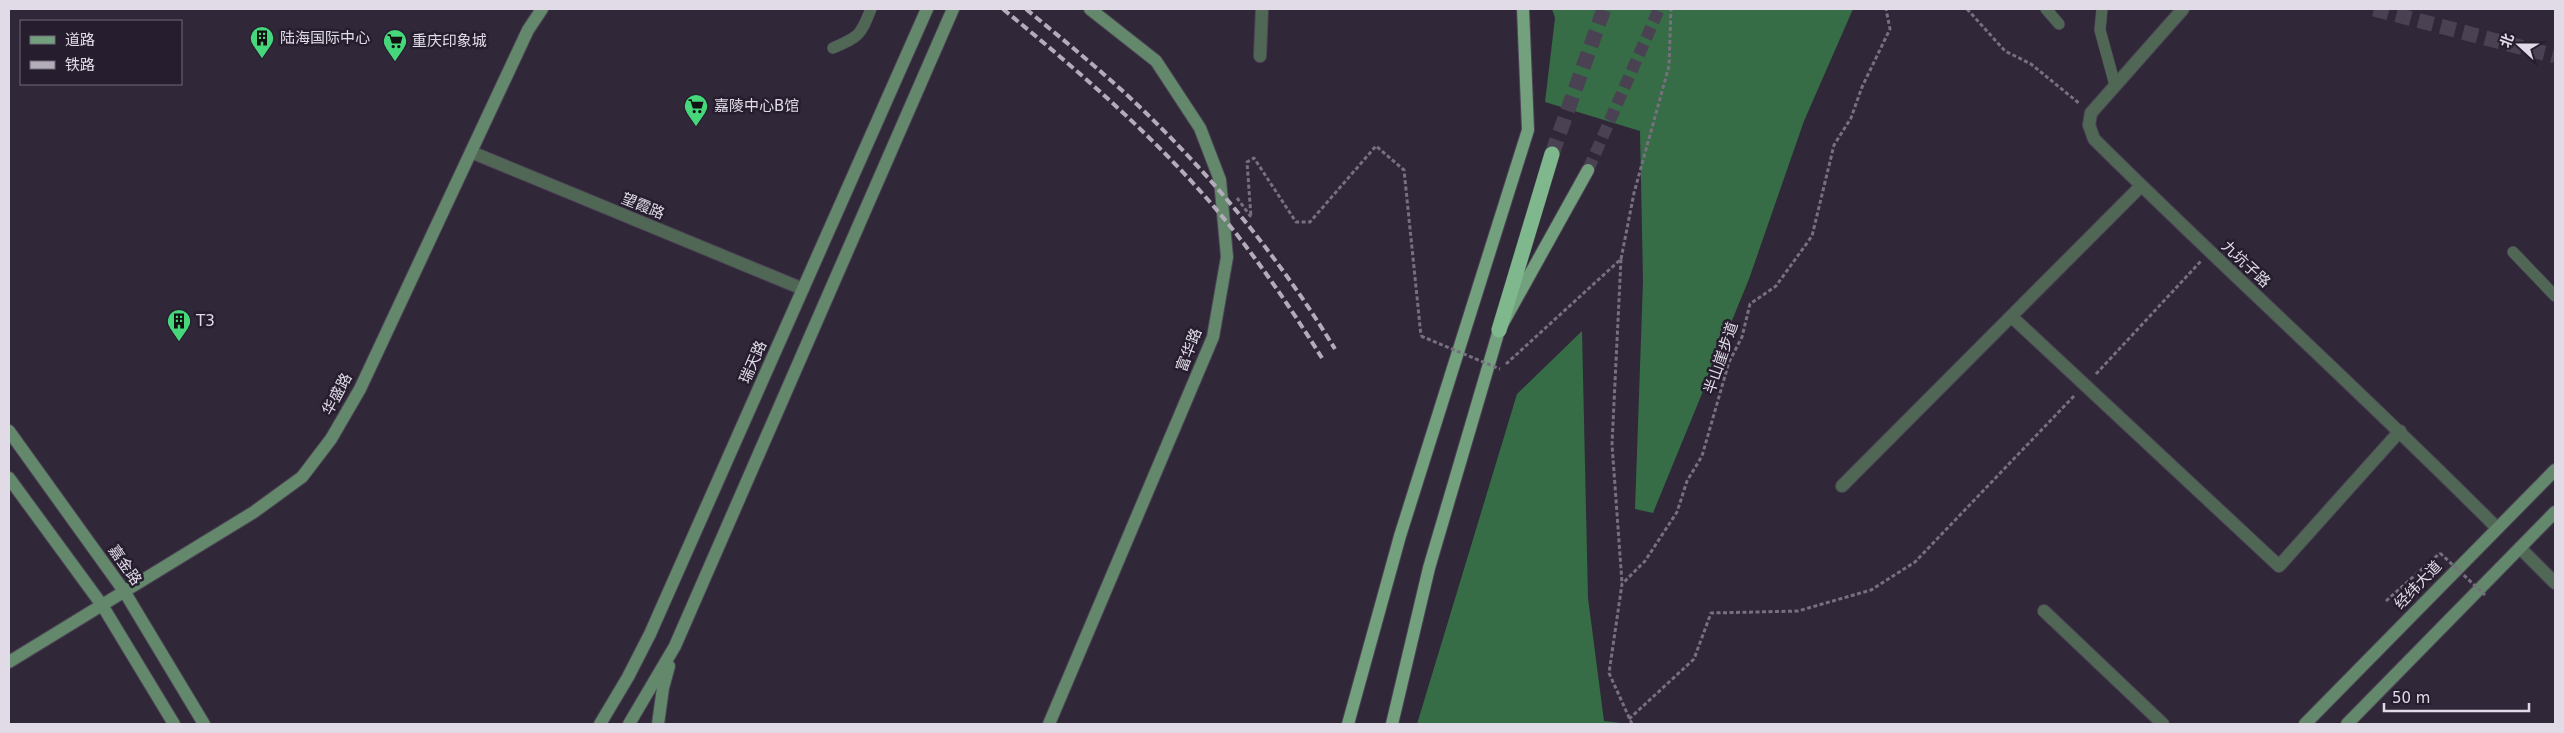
<svg xmlns="http://www.w3.org/2000/svg" width="2564" height="733" font-family="'DejaVu Sans','Noto Sans SC',sans-serif">
	<rect width="100%" height="100%" fill="#302739"/>
	<g fill="#366c46">
		<path d="M 1552,9 L 1853,9 L 1804,121 L 1749,279 L 1653,513 L 1635,509 L 1643,281 L 1640,131 L 1545,102 L 1555,18 Z"/>
		<path d="M 1582,331 L 1588,598 L 1604,721 L 1630,724 L 1417,724 L 1517,394 Z"/>
	</g>
	<g fill="none" stroke-linecap="round" stroke-linejoin="round">
		<path stroke="#4a4253" stroke-width="12" stroke-dasharray="12 6" stroke-linecap="butt" d="M 1588,170 L 1659,9"/>
		<g stroke="#4a4253" stroke-width="15" stroke-dasharray="15 8" stroke-linecap="butt">
			<path d="M 2374,9 L 2555,56"/>
			<path d="M 1552,154 L 1604,9"/>
		</g>
		<g stroke="#4c4455" stroke-width="12">
			<g id="lane">
				<path d="M 2046,9 L 2059,24"/>
				<path d="M 2102,9 L 2100,30 L 2115,85"/>
				<path d="M 833,48 C 860,36 860,36 871,9"/>
				<path d="M 2513,252 L 2555,296"/>
			</g>
		</g>
		<g stroke="#4c4455" stroke-width="14">
			<g id="street">
				<path d="M 2183,9 L 2091,113 L 2089,125 L 2094,139 C 2227,271 2365,395 2497,528"/>
				<path d="M 1260,56 L 1262,9"/>
				<path d="M 471,152 L 803,289"/>
				<path d="M 2012,317 L 2279,566 L 2400,431"/>
				<path d="M 1842,486 L 2141,186"/>
				<path d="M 2520,548 L 2555,583"/>
				<path d="M 2044,611 L 2163,724"/>
			</g>
		</g>
		<g stroke="#4c4455" stroke-width="14">
			<g id="secondary">
				<path d="M 9,431 L 124,591 L 204,724"/>
				<path d="M 9,478 L 102,605 L 174,724"/>
				<path d="M 9,662 L 254,512 L 302,477 L 331,439 L 360,389 L 528,30 L 542,9"/>
				<path d="M 600,724 L 628,677 L 650,634 L 927,9"/>
				<path d="M 629,724 L 675,646 L 953,9"/>
				<path d="M 658,724 L 663,688 L 669,666"/>
				<path d="M 1049,724 L 1213,337 L 1227,257 L 1220,180 L 1200,128 L 1156,61 L 1090,9"/>
				<path d="M 2305,724 L 2555,470"/>
				<path d="M 2347,724 L 2555,512"/>
			</g>
		</g>
		<g stroke="#4c4455" stroke-width="14">
			<g id="primary">
				<path d="M 1348,724 L 1400,536 L 1528,130 L 1523,9"/>
				<path d="M 1392,724 L 1429,568 L 1499,330 L 1588,170"/>
			</g>
		</g>
		<g stroke="#4c4455" stroke-width="16">
			<path id="highway" d="M 1499,330 L 1552,154"/>
		</g>
		<g stroke="#787080" stroke-width="3" stroke-dasharray="4 2.5" stroke-linecap="butt">
			<path d="M 1967,9 L 2005,51 L 2031,64 L 2080,104"/>
			<path d="M 1237,198 L 1251,217 L 1247,162 L 1254,158 L 1296,222 L 1310,222 L 1376,146 L 1404,170 L 1421,336"/>
			<path d="M 1621,259 L 1634,193 L 1669,66 L 1671,9"/>
			<path d="M 1506,364 L 1621,259 L 1612,444 L 1622,583"/>
			<path d="M 2096,374 L 2201,261"/>
			<path d="M 2386,601 L 2440,553"/>
			<path d="M 1629,719 L 1694,659 L 1711,613 L 1798,611 L 1871,590 L 1915,562 L 2074,396"/>
			<path d="M 1632,724 L 1609,673 L 1622,584 L 1645,561 L 1677,512 L 1687,481 L 1702,456 L 1729,362 L 1742,337 L 1750,304 L 1776,286 L 1812,236 L 1834,145 L 1851,118 L 1862,87 L 1890,29 L 1886,9"/>
		</g>
		<use href="#lane" stroke="#516756" stroke-width="11"/>
		<use href="#street" stroke="#516756" stroke-width="12"/>
		<use href="#secondary" stroke="#64886c" stroke-width="12"/>
		<use href="#primary" stroke="#73a17e" stroke-width="12"/>
		<use href="#highway" stroke="#80b88e" stroke-width="15"/>
		<g stroke="#b3adba" stroke-width="4" stroke-dasharray="8 4" stroke-linecap="butt">
			<path d="M 1003,9 C 1082,74 1160,141 1226,221 C 1261,264 1292,310 1322,358"/>
			<path d="M 1026,9 C 1067,43 1108,76 1146,113 C 1219,184 1282,262 1335,349"/>
		</g>
		<g stroke="#787080" stroke-width="3" stroke-dasharray="4 2.5" stroke-linecap="butt">
			<path d="M 1421,336 L 1500,369"/>
			<path d="M 2440,553 L 2485,595"/>
		</g>
	</g>
	<defs>
		<g id="building-pin" transform="scale(1.25)"><path d="M0 17L-7.5 6A9.5 9.5 0 1 1 7.5 6Z" fill="#45d77a" stroke="#261e2f"/><path d="M-4-6H4V6H1V3H-1V6H-4ZM-2.5-4.3h1.7v1.8h-1.7ZM.8-4.3h1.7v1.8H.8ZM-2.5-1h1.7V.8h-1.7ZM.8-1h1.7V.8H.8Z" fill="#111"/></g>
		<g id="supermarket-pin" transform="scale(1.25)"><path d="M0 17L-7.5 6A9.5 9.5 0 1 1 7.5 6Z" fill="#45d77a" stroke="#261e2f"/><path d="M-6-5.5h2.5l.6 2H6L4.5 2H-2.5L-4.4-4H-6ZM-1.5 3.2a1.3 1.3 0 1 0 .1 0ZM3 3.2a1.3 1.3 0 1 0 .1 0Z" fill="#111"/></g>
	</defs>
	<g fill-rule="evenodd">
		<use href="#building-pin" x="262" y="38"/>
		<use href="#supermarket-pin" x="395" y="41"/>
		<use href="#supermarket-pin" x="696" y="106"/>
		<use href="#building-pin" x="179" y="321"/>
	</g>
	<g text-anchor="middle" dominant-baseline="central" stroke-width="5" stroke-linejoin="round" paint-order="stroke">
		<g font-size="15" fill="#e0dbe6" stroke="#261e2f" text-anchor="start">
			<text x="280" y="38">陆海国际中心</text>
			<text x="412" y="41">重庆印象城</text>
			<text x="714" y="106">嘉陵中心B馆</text>
			<text x="196" y="321">T3</text>
		</g>
		<g font-size="15" fill="#e0dbe6" stroke="#261e2f">
			<text transform="translate(643 206) rotate(22)">望霞路</text>
			<text transform="translate(2246 264) rotate(43)">九坑子路</text>
			<text transform="translate(1189 350) rotate(-69)">富华路</text>
			<text transform="translate(1721 358) rotate(-71)">半山崖步道</text>
			<text transform="translate(753 362) rotate(-66)">瑞天路</text>
			<text transform="translate(337 394) rotate(-62)">华盛路</text>
			<text transform="translate(125 565) rotate(55)">嘉金路</text>
			<text transform="translate(2418 585) rotate(-46)">经纬大道</text>
		</g>
	</g>
	<rect width="2564" height="733" fill="none" stroke="#e0dbe6" stroke-width="20"/>
	<rect x="20" y="20" width="162" height="65" fill="#261e2f" stroke="#706a78"/>
	<rect x="30" y="36" width="25" height="8" fill="#73a17e" stroke="#706a78"/>
	<text x="65" y="45" font-size="15" fill="#e0dbe6">道路</text>
	<rect x="30" y="61" width="25" height="8" fill="#b3adba" stroke="#706a78"/>
	<text x="65" y="70" font-size="15" fill="#e0dbe6">铁路</text>
	<g transform="translate(2519 45) rotate(291)" stroke="#261e2f" stroke-width="4" paint-order="stroke">
	<path d="M0-4L9 19L0 12L-9 19Z" fill="#e0dbe6"/>
	<text y="-8" font-size="14" font-weight="bold" text-anchor="middle" fill="#e0dbe6">北</text>
	</g>
	<path d="M2384 703v8h145v-8" fill="none" stroke="#e0dbe6" stroke-width="2.5"/>
	<text x="2392" y="703" font-size="15" fill="#e0dbe6" stroke="#261e2f" stroke-width="4" paint-order="stroke">50 m</text>
</svg>
